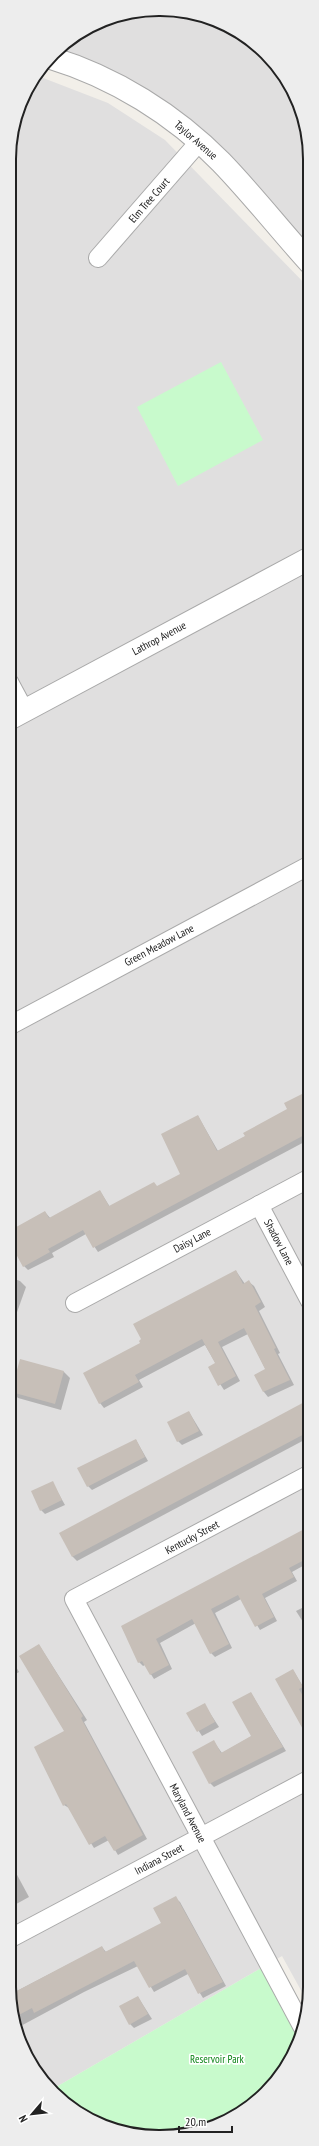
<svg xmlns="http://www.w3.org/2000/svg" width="319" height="2146" font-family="'PT Sans Narrow',sans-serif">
	<rect width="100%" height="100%" fill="#f2efe9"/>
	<g fill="#e0dfdf">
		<path d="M 170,9 L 226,24 L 266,53 L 298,102 L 310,149 L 310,250 L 248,182 L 56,52 L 60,46 L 111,17 Z"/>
		<path d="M 38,76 L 108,103 L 165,140 L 310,289 L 310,1997 L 308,2003 L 282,1956 L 51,2090 L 20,2044 L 9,1986 L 9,149 L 25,93 Z"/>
	</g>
	<g fill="#c8facc">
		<path d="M 221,362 L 263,440 L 178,486 L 137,407 Z"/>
		<path d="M 268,1964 L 302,2026 L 294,2053 L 259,2100 L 208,2129 L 150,2137 L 93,2122 L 51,2090 Z"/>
	</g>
	<g fill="#0003">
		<path d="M 310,1093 L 310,1139 L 98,1252 L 86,1234 L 52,1253 L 54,1257 L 28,1270 L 24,1266 L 45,1212 L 51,1219 L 100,1191 L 110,1207 L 158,1187 L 182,1174 L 198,1116 L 218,1151 L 246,1136 L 289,1110 Z"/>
		<path d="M 310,1231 L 310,1246 L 303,1234 Z"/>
		<path d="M 236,1271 L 245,1284 L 249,1282 L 254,1286 L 265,1307 L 259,1311 L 280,1353 L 278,1354 L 294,1385 L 268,1397 L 264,1392 L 255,1375 L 266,1370 L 248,1334 L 222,1347 L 240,1381 L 224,1390 L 209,1367 L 216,1364 L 205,1345 L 139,1380 L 143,1387 L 104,1408 L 100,1403 L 141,1343 Z"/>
		<path d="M 9,1277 L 20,1281 L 26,1287 L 11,1329 L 9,1328 Z"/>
		<path d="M 21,1360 L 64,1372 L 70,1378 L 61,1410 L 18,1398 L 12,1392 Z"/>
		<path d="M 310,1401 L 310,1437 L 77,1561 L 73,1557 L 61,1533 Z"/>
		<path d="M 189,1412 L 203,1435 L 182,1445 L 178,1441 Z"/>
		<path d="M 136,1440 L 148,1461 L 92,1490 L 88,1486 Z"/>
		<path d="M 52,1482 L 65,1505 L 45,1514 L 41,1510 Z"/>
		<path d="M 310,1527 L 310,1562 L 292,1572 L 297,1581 L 265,1598 L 277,1621 L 260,1630 L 241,1599 L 215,1613 L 232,1648 L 215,1657 L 211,1653 L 196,1623 L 160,1643 L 172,1669 L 154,1679 L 145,1665 L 143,1666 L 139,1662 L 122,1627 Z"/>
		<path d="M 310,1604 L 310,1633 L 296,1611 Z"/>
		<path d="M 39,1645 L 87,1720 L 84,1722 L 147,1839 L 118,1855 L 109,1840 L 94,1848 L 69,1808 L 64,1805 L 66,1731 Z"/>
		<path d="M 9,1655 L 19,1672 L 9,1678 Z"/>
		<path d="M 293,1670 L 310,1698 L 310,1737 Z"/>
		<path d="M 251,1693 L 286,1751 L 214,1787 L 210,1783 L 214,1742 L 222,1753 L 252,1736 Z"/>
		<path d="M 204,1704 L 219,1727 L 202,1736 L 188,1714 Z"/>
		<path d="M 9,1860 L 29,1897 L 9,1908 Z"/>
		<path d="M 175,1898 L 180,1902 L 226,1986 L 203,1998 L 188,1974 L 154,1992 L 138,1966 L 84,1992 L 17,2028 L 11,1994 L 102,1947 L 106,1952 L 163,1924 Z"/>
		<path d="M 138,1997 L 152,2019 L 134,2028 L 130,2024 Z"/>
	</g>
	<g fill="#c7bfb8">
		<path d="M 310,1090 L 310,1132 L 93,1248 L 83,1230 L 48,1249 L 50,1252 L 23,1267 L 9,1241 L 9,1231 L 45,1211 L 49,1218 L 100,1190 L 109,1206 L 154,1182 L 157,1186 L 180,1174 L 161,1134 L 198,1115 L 217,1151 L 245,1136 L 243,1133 L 287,1109 L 284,1103 Z"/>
		<path d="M 236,1270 L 243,1284 L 249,1280 L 261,1302 L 255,1306 L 276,1348 L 274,1349 L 290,1380 L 263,1392 L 254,1375 L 265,1369 L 244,1328 L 218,1342 L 236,1376 L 218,1386 L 208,1367 L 215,1363 L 202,1339 L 135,1375 L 139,1382 L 99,1404 L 83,1373 L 140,1343 L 139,1341 L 141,1339 L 133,1324 Z"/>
		<path d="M 20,1359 L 64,1371 L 55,1404 L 11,1392 Z"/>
		<path d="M 310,1399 L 310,1431 L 72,1557 L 59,1533 Z"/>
		<path d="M 189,1411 L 199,1431 L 177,1442 L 167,1422 Z"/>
		<path d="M 136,1439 L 145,1457 L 87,1487 L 77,1468 Z"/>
		<path d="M 53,1481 L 62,1500 L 40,1511 L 31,1491 Z"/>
		<path d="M 310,1526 L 310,1557 L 289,1568 L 294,1577 L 262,1594 L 274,1617 L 255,1627 L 238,1595 L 211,1609 L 229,1644 L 210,1654 L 192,1619 L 156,1639 L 169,1665 L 150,1675 L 142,1661 L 138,1663 L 121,1626 Z"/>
		<path d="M 39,1644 L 83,1716 L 81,1718 L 143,1835 L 114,1851 L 105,1836 L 89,1845 L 66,1804 L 63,1806 L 34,1747 L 64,1731 L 19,1656 Z"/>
		<path d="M 293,1669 L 303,1687 L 299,1689 L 310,1709 L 310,1742 L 275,1679 Z"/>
		<path d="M 251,1692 L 283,1747 L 209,1784 L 192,1752 L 214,1740 L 221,1753 L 251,1736 L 232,1702 Z"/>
		<path d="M 205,1703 L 215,1722 L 197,1732 L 186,1713 Z"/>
		<path d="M 176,1896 L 223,1982 L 198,1994 L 185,1969 L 149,1988 L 134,1961 L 34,2013 L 32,2008 L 15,2017 L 11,1994 L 102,1946 L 105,1952 L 161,1923 L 153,1908 Z"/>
		<path d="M 138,1996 L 148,2014 L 129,2025 L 119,2006 Z"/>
	</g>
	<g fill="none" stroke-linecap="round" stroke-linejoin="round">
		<g stroke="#a9a9a9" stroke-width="20">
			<g id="minor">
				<path d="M 98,258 L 199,142"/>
				<path d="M 9,682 L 24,710"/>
				<path d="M 9,1026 L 310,865"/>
				<path d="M 259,1205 L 310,1301"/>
				<path d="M 75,1303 L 310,1178"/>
				<path d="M 9,1939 L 310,1779"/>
				<path d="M 302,2026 L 74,1599 L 310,1474"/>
			</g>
		</g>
		<g stroke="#a9a9a9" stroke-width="24">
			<g id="tertiary">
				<path d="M 51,58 C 114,77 175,115 221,162 C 252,194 280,230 310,263"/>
				<path d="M 9,719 L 310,558"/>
			</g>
		</g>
		<use href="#minor" stroke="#fff" stroke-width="18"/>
		<use href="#tertiary" stroke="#fff" stroke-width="22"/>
	</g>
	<g text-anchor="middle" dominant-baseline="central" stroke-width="3.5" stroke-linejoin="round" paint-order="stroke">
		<g font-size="11" fill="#222" stroke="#fff">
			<text transform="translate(196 140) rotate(41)">Taylor Avenue</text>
			<text transform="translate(149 200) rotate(-49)">Elm Tree Court</text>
			<text transform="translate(159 638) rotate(-28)">Lathrop Avenue</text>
			<text transform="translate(159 945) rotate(-28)">Green Meadow Lane</text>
			<text transform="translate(192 1240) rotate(-28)">Daisy Lane</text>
			<text transform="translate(279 1242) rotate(62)">Shadow Lane</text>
			<text transform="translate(192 1537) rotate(-28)">Kentucky Street</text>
			<text transform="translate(188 1813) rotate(62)">Maryland Avenue</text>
			<text transform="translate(159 1859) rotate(-28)">Indiana Street</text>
		</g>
		<g font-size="11" fill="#0c8416" stroke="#fff">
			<text x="217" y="2059">Reservoir Park</text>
		</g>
	</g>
	<path d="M0 0H319V2146H0ZM159 16H160A143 143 0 0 1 303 159V1987A143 143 0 0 1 160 2130H159A143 143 0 0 1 16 1987V159A143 143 0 0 1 159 16Z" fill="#ededed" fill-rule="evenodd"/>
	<path fill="none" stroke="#222" stroke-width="2" d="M159 16H160A143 143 0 0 1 303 159V1987A143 143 0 0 1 160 2130H159A143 143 0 0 1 16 1987V159A143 143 0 0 1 159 16Z"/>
	<g transform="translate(32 2114) rotate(242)" stroke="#ffffff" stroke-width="3" paint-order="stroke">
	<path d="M0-3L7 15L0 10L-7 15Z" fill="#222222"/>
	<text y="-6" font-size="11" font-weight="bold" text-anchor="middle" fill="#222222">N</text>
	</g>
	<path d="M179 2126v6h53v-6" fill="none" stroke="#222222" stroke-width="2"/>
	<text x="185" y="2126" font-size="12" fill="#222222" stroke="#ffffff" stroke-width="3" paint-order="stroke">20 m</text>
</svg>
